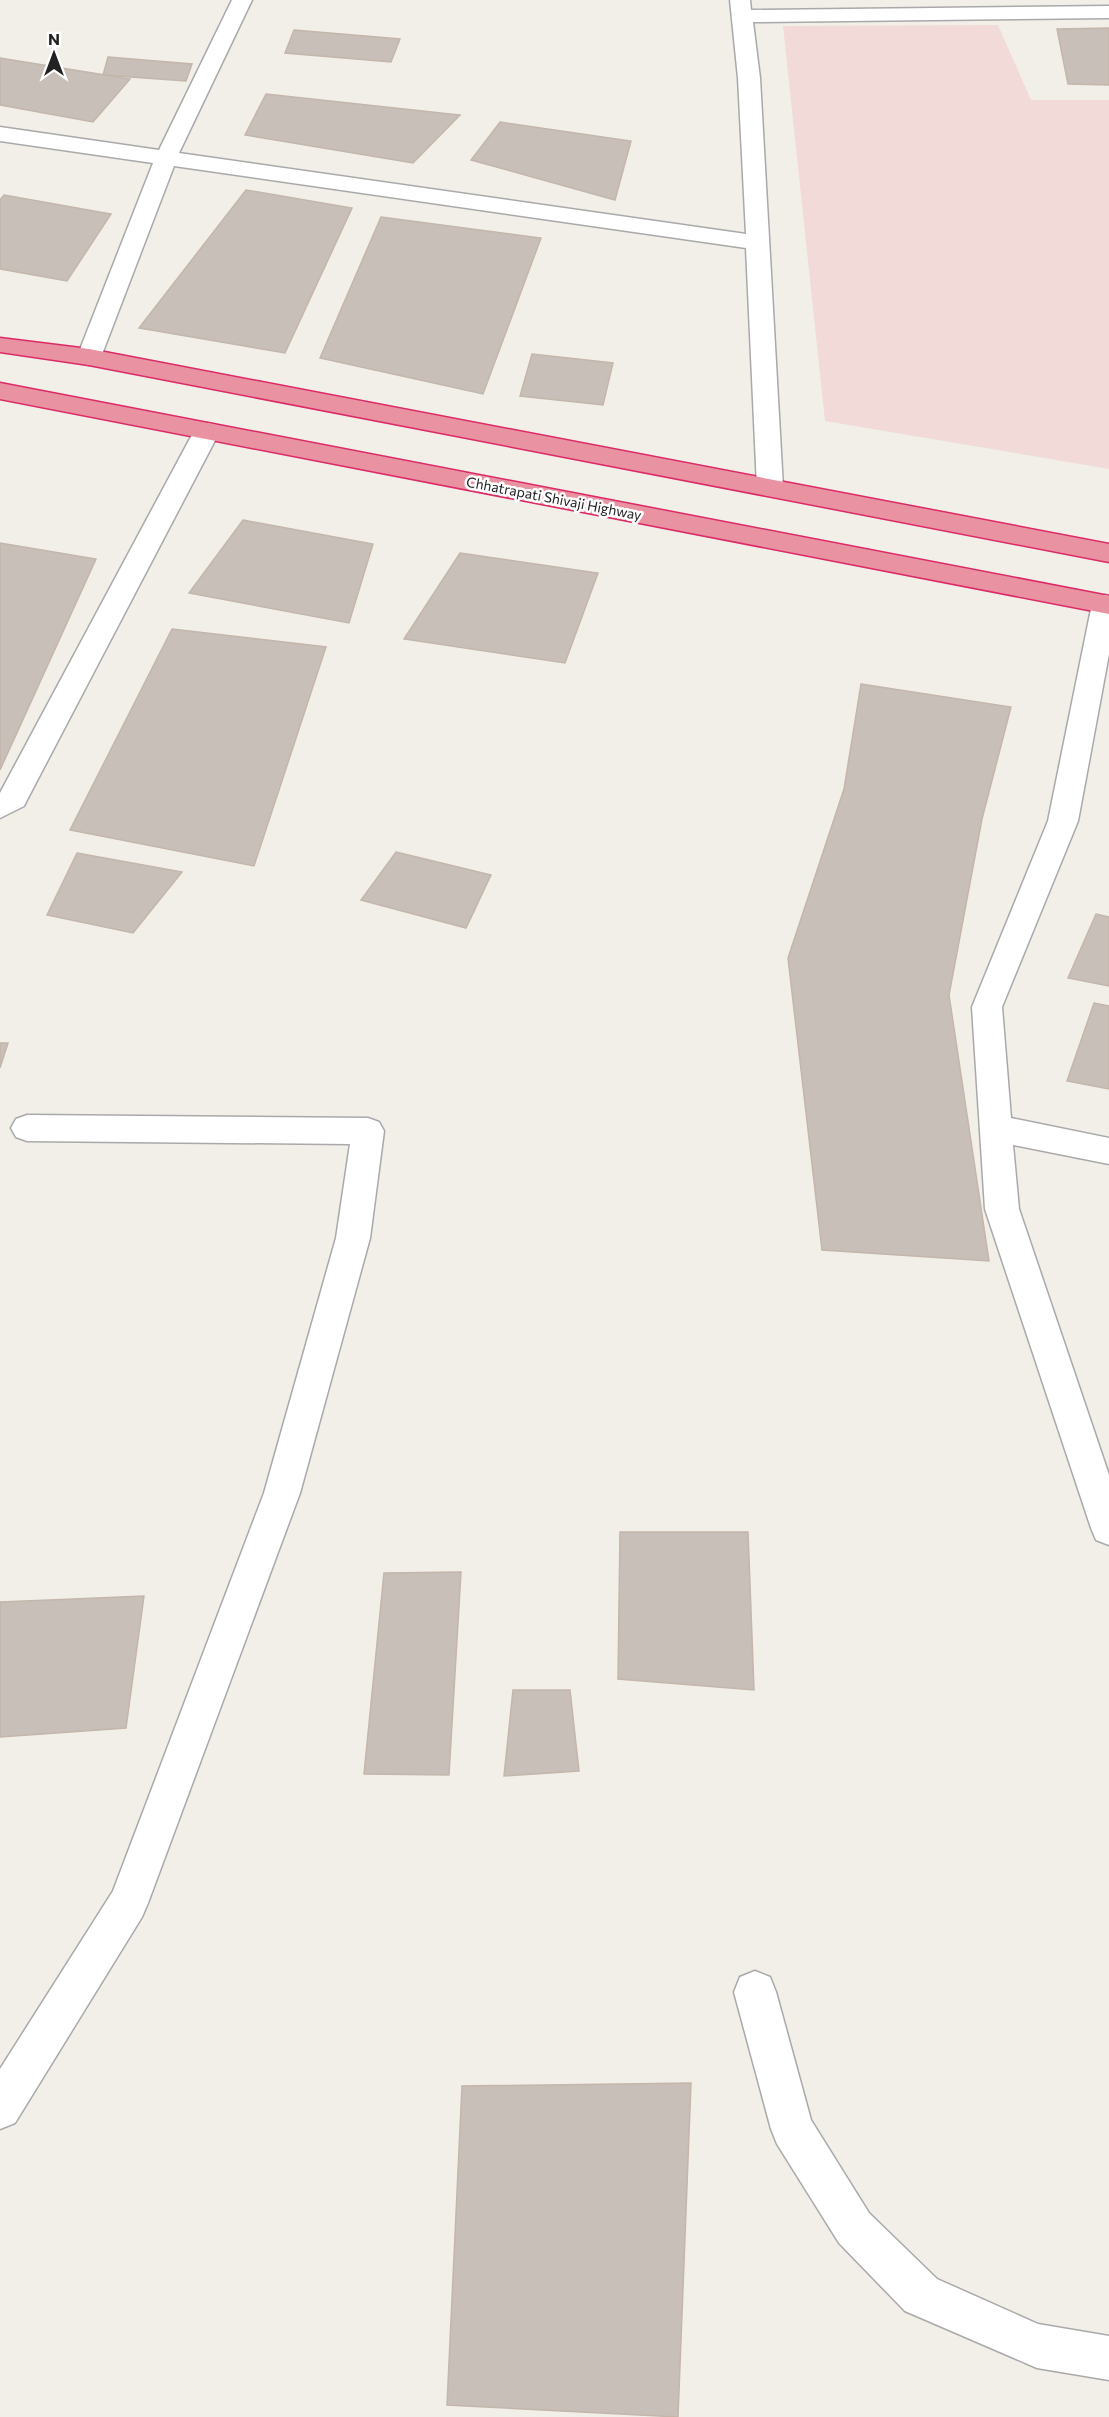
<svg xmlns="http://www.w3.org/2000/svg" width="1109" height="2417" font-family="Commissioner,sans-serif">
	<rect width="100%" height="100%" fill="#f2efe9"/>
	<path fill="#f2dad9" d="M 998,25 L 1031,100 L 1109,100 L 1109,469 L 825,421 L 783,26 Z"/>
	<g fill="#c7bfb8" stroke="#c4b6ab" stroke-width="1.5">
		<path d="M 1109,28 L 1109,85 L 1068,84 L 1057,29 Z"/>
		<path d="M 294,30 L 400,39 L 391,62 L 285,53 Z"/>
		<path d="M 108,57 L 192,64 L 186,81 L 103,75 Z"/>
		<path d="M 0,58 L 130,79 L 93,122 L 0,105 Z"/>
		<path d="M 266,94 L 460,115 L 413,163 L 245,135 Z"/>
		<path d="M 500,122 L 631,141 L 615,200 L 471,160 Z"/>
		<path d="M 246,190 L 352,208 L 285,353 L 139,328 Z"/>
		<path d="M 4,195 L 111,214 L 67,281 L 0,269 L 0,200 Z"/>
		<path d="M 381,217 L 541,238 L 483,394 L 320,358 Z"/>
		<path d="M 532,354 L 613,363 L 603,405 L 520,396 Z"/>
		<path d="M 243,520 L 373,544 L 349,623 L 189,593 Z"/>
		<path d="M 0,543 L 96,559 L 0,770 Z"/>
		<path d="M 460,553 L 598,573 L 565,663 L 404,639 Z"/>
		<path d="M 172,629 L 326,647 L 254,866 L 70,830 Z"/>
		<path d="M 861,684 L 1011,707 L 982,819 L 949,995 L 989,1261 L 822,1250 L 788,958 L 844,789 Z"/>
		<path d="M 396,852 L 491,875 L 466,928 L 361,900 Z"/>
		<path d="M 77,853 L 182,872 L 133,933 L 47,915 Z"/>
		<path d="M 1096,914 L 1109,917 L 1109,986 L 1068,978 Z"/>
		<path d="M 1094,1003 L 1109,1006 L 1109,1089 L 1067,1081 Z"/>
		<path d="M 0,1043 L 8,1043 L 0,1068 Z"/>
		<path d="M 620,1532 L 748,1532 L 754,1690 L 618,1679 Z"/>
		<path d="M 461,1572 L 449,1775 L 364,1774 L 384,1573 Z"/>
		<path d="M 144,1596 L 126,1728 L 0,1737 L 0,1602 Z"/>
		<path d="M 513,1690 L 570,1690 L 579,1771 L 504,1776 Z"/>
		<path d="M 691,2083 L 678,2417 L 447,2405 L 462,2086 Z"/>
	</g>
	<g fill="none" stroke-linecap="round" stroke-linejoin="round">
		<g stroke="#a9a9a9" stroke-width="3">
			<g id="minor">
				<path d="M 232,0 L 252,0 L 179,153 L 746,234 L 738,78 L 730,0 L 750,0 L 751,10 L 1109,6 L 1109,18 L 753,22 L 760,78 L 783,487 L 779,493 L 770,495 L 761,493 L 757,487 L 746,248 L 174,166 L 101,357 L 98,362 L 89,365 L 80,362 L 77,357 L 153,163 L 0,141 L 0,127 L 159,150 Z"/>
				<path d="M 207,423 L 216,425 L 220,431 L 28,798 L 24,806 L 0,818 L 0,793 L 194,431 L 198,425 Z"/>
				<path d="M 1105,595 L 1109,596 L 1109,654 L 1078,821 L 1002,1007 L 1011,1118 L 1109,1138 L 1109,1164 L 1013,1145 L 1019,1209 L 1109,1475 L 1109,1545 L 1096,1540 L 1091,1528 L 985,1209 L 972,1007 L 1048,821 L 1092,604 L 1096,597 Z"/>
				<path d="M 27,1115 L 368,1118 L 379,1122 L 384,1131 L 370,1238 L 300,1493 L 148,1903 L 142,1917 L 15,2123 L 0,2129 L 0,2069 L 113,1891 L 264,1493 L 336,1238 L 350,1144 L 27,1141 L 16,1137 L 11,1128 L 16,1119 Z"/>
				<path d="M 755,1971 L 770,1977 L 776,1992 L 811,2120 L 869,2213 L 937,2279 L 1038,2324 L 1109,2336 L 1109,2380 L 1037,2368 L 905,2311 L 839,2243 L 777,2144 L 771,2129 L 734,1992 L 740,1977 Z"/>
			</g>
		</g>
		<g stroke="#dc2a67" stroke-width="3">
			<g id="highway">
				<path d="M 0,338 L 89,349 L 1109,544 L 1109,562 L 89,365 L 0,352 Z"/>
				<path d="M 0,383 L 1109,596 L 1109,614 L 0,399 Z"/>
			</g>
		</g>
		<use href="#minor" fill="#fff" fill-rule="evenodd"/>
		<use href="#highway" fill="#e892a2" fill-rule="evenodd"/>
	</g>
	<g text-anchor="middle" dominant-baseline="central" stroke-width="5" stroke-linejoin="round" paint-order="stroke">
		<g font-size="14" fill="#222" stroke="#fff">
			<text transform="translate(554 498) rotate(11)">Chhatrapati Shivaji Highway</text>
		</g>
	</g>
	<g transform="translate(54 54)" stroke="#ffffff" stroke-width="4.5" paint-order="stroke">
	<path d="M0-4.5L10 22L0 15L-10 22Z" fill="#222222"/>
	<text y="-9" font-size="16" font-weight="bold" text-anchor="middle" fill="#222222">N</text>
	</g>
</svg>
